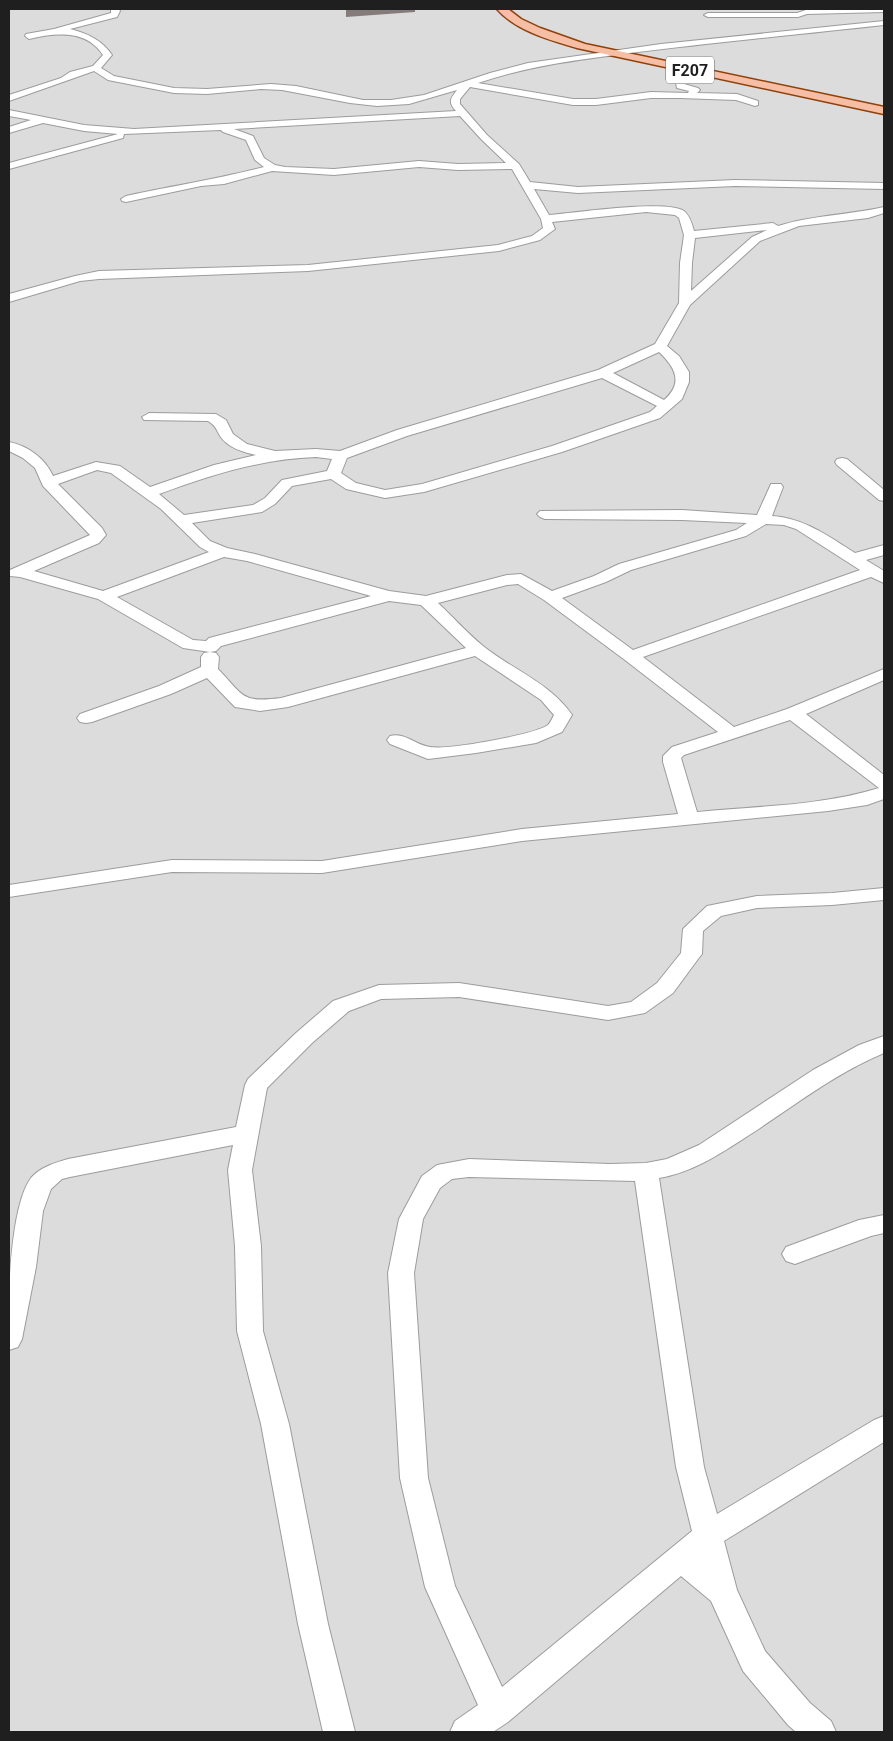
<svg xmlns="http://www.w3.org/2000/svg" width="893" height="1741" font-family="Roboto,sans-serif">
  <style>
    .residential { fill: #dddcdc }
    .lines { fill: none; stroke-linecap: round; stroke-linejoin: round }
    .minor-casing { stroke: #9c9c9c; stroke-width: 2 }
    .major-casing { stroke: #8e410b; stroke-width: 3 }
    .minor { fill: #fff; fill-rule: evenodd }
    .major { fill: #f5bea5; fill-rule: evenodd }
    .shaded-wall { fill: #847c7a }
    .labels { text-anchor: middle; stroke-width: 4; stroke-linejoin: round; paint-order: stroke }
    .shield { fill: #fff; stroke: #626262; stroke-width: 1 }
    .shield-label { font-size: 16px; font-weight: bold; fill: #1f1f1f }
  </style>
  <rect width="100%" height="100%" fill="#efe9e6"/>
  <rect class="residential" x="9" y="9" width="875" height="1723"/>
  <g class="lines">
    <defs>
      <g id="minor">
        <path d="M 111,9 L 119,9 L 120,11 L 117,17 L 70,29 C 87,33 102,40 112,55 L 101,68 L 114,76 L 174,88 L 207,89 L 271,84 L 296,86 L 363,100 L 391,100 L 424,95 L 490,73 L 528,63 L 661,44 L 884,21 L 884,25 C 802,34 720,42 638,52 C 585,59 530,65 478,83 L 573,99 L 596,99 L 651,92 L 688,93 L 689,91 L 677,88 L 675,78 L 697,69 L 700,70 L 700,74 L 684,79 L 684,84 L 698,88 L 700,90 L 697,93 L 737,94 L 758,101 L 758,105 L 755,106 L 736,100 L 680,98 L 651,98 L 596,105 L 573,105 L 470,87 L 460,99 L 460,104 L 487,135 L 519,164 L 530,182 L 578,187 L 735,180 L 884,183 L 884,189 L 735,186 L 578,193 L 534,189 L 549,215 C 574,213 666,199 684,211 C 690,216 692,224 694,231 L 773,223 L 778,226 C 813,215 849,215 884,207 L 884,213 L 868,218 L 799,226 L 760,241 L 690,305 L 667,346 L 679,356 L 689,372 L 689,382 L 682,399 L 660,418 L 562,452 L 424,492 L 385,498 L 346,489 L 331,479 L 292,486 L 275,504 L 262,512 L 192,523 L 210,541 L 227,548 L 255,554 L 389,591 L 426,596 L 507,575 L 521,574 L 552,591 L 594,576 L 619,564 L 736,530 L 747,523 L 682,520 L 545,519 L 540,517 L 537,514 L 540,511 L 682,510 L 757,515 L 771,484 L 781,484 L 783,487 L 772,516 C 804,518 828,536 855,553 L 884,545 L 884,555 L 866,560 L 884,571 L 884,583 L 871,577 L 643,657 L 734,727 L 787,709 L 884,669 L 884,680 L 806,714 L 884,775 L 884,799 L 867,805 L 828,811 L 522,841 L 322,873 L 172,872 L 9,897 L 9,885 L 172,860 L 322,861 L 522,829 L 678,814 L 663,762 L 663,756 L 672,747 L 718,732 L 625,660 L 544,600 L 518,584 L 507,585 L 438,603 C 453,617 467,633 483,646 C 513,670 550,683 572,715 L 562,732 L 536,743 L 476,753 L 428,759 L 390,744 L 387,740 L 390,736 C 405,732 415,745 430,747 C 447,750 534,735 548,725 C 550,723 552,719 554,715 L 541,700 L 475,656 L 288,707 L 260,711 L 235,707 L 207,678 L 171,694 L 92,722 L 86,723 L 80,722 L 77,718 L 80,714 L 159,686 L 201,667 L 201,657 L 204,653 L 210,652 L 183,648 L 98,599 L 20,577 L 10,576 L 9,574 L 10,570 L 90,535 L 43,486 L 35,468 L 23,458 L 9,451 L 9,442 C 28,446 45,458 53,476 L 96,462 L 120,466 L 150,487 L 214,465 L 256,455 C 243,452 228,448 220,436 C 216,429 216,426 208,421 L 144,420 L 142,417 L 149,413 L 216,414 L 226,420 L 233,434 L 247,444 L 275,451 L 316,449 L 340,451 L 397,430 L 598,370 L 655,344 L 679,303 L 680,263 L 684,235 L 679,218 L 675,215 L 646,212 L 552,222 L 555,229 L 540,240 L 499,251 L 308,271 L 99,279 L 80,281 L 9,302 L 9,294 L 75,276 L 99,271 L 308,265 L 498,245 L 532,236 L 543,228 L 541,219 L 512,169 L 458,170 L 419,167 L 334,175 L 272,171 L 224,184 L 201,186 L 126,202 L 122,201 L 121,199 L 126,196 C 172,186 218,179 264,167 L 255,160 L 246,140 L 223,132 L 221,130 L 124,134 L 123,138 L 9,169 L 9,163 L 118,134 L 84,131 L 43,123 L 9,133 L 9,127 L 31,120 L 9,116 L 9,110 L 84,125 L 134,129 L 456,111 C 448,102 450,99 457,90 L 409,104 L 377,106 L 350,103 L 282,90 L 261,89 L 207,94 L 174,93 L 108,80 L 94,71 L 9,101 L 9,95 L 61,78 L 70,72 L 93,66 L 103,55 C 86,29 55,33 29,39 L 25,36 L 26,34 L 54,29 L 111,13 ZM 460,116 L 481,139 L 506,163 L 458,164 L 419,161 L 334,169 L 285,167 L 275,165 L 264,158 L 253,136 L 234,129 ZM 767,230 L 752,237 L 691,291 L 692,263 L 695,238 ZM 659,352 C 675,367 684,383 664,400 L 613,373 ZM 602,378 L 657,406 L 650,412 L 552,446 L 422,484 L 385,490 L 356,483 L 341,473 L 347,458 L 407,436 ZM 316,457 L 332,459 L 327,471 L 282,480 L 265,498 L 253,505 L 184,515 L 159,494 C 211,475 260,459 316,457 ZM 97,470 L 111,473 L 161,509 L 200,547 L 209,552 L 103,591 L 34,571 L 99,543 L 106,535 L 102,528 L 58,484 ZM 766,524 L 784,525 L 796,529 L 860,570 L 633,650 L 562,598 L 606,582 L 631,570 L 746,536 ZM 224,557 L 247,561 L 371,596 L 209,638 L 206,641 L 193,640 L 117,597 ZM 389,601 L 421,605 L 466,648 L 281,698 C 241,703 244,696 218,669 L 219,657 L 216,653 L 210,652 L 216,651 L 221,646 ZM 790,720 L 879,788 C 821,806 757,806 697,812 L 681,758 L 684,755 Z"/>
        <path d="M 884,9 L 884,12 L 807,14 L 798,17 L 708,17 L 704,15 L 708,13 L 797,13 L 806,10 Z"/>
        <path d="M 842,458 L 847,459 L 884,490 L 884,501 L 879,500 L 837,465 L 835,462 L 837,459 Z"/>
        <path d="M 884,888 L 884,900 L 832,905 L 757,908 L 721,916 L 703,931 L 702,954 L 698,959 L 673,993 L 645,1013 L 608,1020 L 459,997 L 381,999 L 349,1011 L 312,1043 L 267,1088 L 252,1170 L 261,1246 L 263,1331 L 289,1424 L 328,1624 L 355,1732 L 323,1732 L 298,1624 L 261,1424 L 237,1331 L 235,1246 L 228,1170 L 233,1145 L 70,1177 L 62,1179 L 51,1189 L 43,1211 L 36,1267 L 22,1339 L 18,1347 L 9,1350 C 7,1313 9,1207 31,1178 C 40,1167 55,1163 68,1159 L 236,1127 L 245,1085 L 248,1079 L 296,1033 L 333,1001 L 379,985 L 459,983 L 608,1006 L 631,1002 L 657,983 L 681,953 L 683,929 L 707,906 L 757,896 L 832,893 Z"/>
        <path d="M 884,1036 L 884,1053 C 838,1072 796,1104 754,1132 C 724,1151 695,1172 659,1178 L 704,1467 L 717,1514 L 874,1420 L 884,1416 L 884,1442 L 724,1541 L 737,1590 L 765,1651 L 810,1703 L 831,1721 L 836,1732 L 796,1732 L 788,1725 L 743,1671 L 711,1601 L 681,1576 L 508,1722 L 493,1732 L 450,1732 L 455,1721 L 478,1705 L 425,1587 L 400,1478 L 388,1273 L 399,1219 L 422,1176 L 437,1165 L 469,1159 L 610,1164 L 646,1163 L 667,1159 L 699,1145 L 813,1070 L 859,1045 ZM 469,1177 L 635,1181 L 676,1467 L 692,1531 L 502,1687 L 455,1586 L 428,1478 L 414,1273 L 423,1219 L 440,1188 L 452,1179 Z"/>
        <path d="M 884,1215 L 884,1233 L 871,1236 L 795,1264 L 786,1261 L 782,1254 L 786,1247 L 859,1220 Z"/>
      </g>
      <path id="major" d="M 497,9 L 508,9 L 521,19 L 540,28 L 585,44 L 884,107 L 884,114 L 577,48 C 550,40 516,31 497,9 Z"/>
    </defs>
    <use href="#minor" class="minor-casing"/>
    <use href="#major" class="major-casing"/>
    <use href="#minor" class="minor"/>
    <use href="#major" class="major"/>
  </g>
  <path class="shaded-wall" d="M 346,9 L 415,9 L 415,12 L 346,17 Z"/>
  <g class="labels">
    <rect class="shield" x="666" y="56.5" width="48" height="27" rx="4"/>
    <g class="shield-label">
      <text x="690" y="76">F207</text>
    </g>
  </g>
  <rect width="893" height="1741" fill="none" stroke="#1f1f1f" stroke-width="20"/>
</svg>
